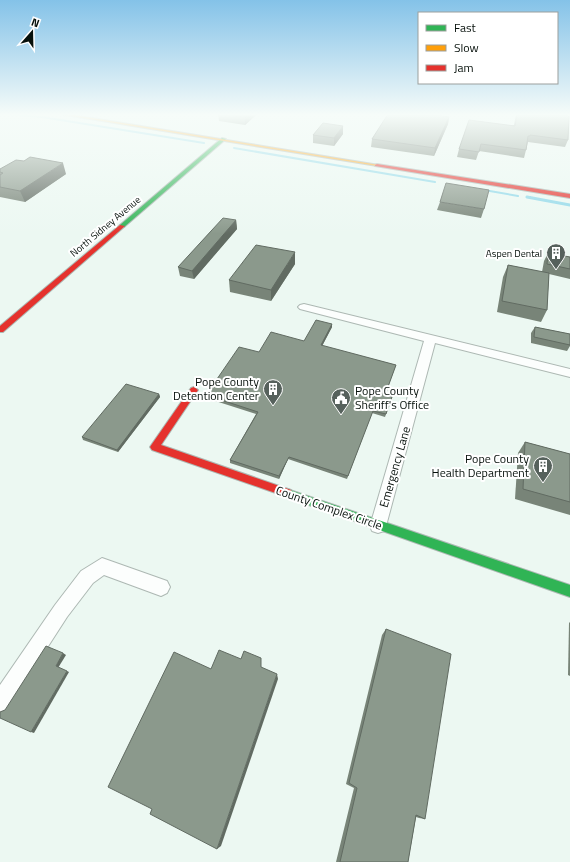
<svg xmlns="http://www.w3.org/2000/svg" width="570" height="862" font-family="'Titillium Web',sans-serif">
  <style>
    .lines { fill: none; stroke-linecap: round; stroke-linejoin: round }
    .stream-far1 { stroke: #8fd8e9; stroke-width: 2 }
    .stream { stroke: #8fd8e9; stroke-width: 3 }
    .street-casing { stroke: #adb8b3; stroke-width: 2 }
    .fast-casing { stroke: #adb8b3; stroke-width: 2 }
    .slow-casing { stroke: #adb8b3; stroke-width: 2 }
    .jam-casing { stroke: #adb8b3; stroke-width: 2 }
    .street { fill: #fcfefd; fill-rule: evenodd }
    .fast { fill: #30b455; fill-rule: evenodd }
    .slow { fill: #ff9f0a; fill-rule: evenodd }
    .jam { fill: #e5322d; fill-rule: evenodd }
    .wall { fill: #788478 }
    .shaded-wall { fill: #616b62 }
    .building { fill: #8b998c; stroke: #616b62 }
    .labels { text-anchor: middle; stroke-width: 4; stroke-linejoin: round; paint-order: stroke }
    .far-street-label { font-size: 10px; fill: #06100b; stroke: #fff }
    .far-poi-label { font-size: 10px; fill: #06100b; stroke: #fff; text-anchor: end }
    .poi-label { font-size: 12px; fill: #06100b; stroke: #fff; text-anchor: end }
    .street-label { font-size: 12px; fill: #06100b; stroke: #fff }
  </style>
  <rect width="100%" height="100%" fill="#ecf8f2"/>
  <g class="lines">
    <g class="stream-far1">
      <path d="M 7,114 L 42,117 L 204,143"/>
      <path d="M 234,148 L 435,182"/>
      <path d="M 484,190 L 518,196"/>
      <path d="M 527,197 L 530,197"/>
    </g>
    <path class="stream" d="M 527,197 L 570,205"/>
    <defs>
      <g id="street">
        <path d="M 304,304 L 570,369 L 570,377 L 435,343 L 386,526 L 384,531 L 378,533 L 372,531 L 370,526 L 424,341 L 300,309 L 298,307 L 300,305 Z"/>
        <path d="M 102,558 L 167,581 L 170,587 L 167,593 L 161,596 L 104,575 L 93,583 L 67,617 L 7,710 L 0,713 L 0,685 L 55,605 L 81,571 Z"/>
      </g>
      <g id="fast">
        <path d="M 222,138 L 226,139 L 124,227 L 120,227 L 120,225 Z"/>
        <path d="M 287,489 L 570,585 L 570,597 L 283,496 L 282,493 L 283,490 Z"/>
      </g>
      <path id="slow" d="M 59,114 L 68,114 L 379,165 L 377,166 Z"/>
      <g id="jam">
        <path d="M 377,164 L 570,194 L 570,198 L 375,166 L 375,165 Z"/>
        <path d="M 120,225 L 125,226 L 3,332 L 0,332 L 0,326 Z"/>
        <path d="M 194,387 L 198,390 L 161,445 L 291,490 L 292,493 L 291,496 L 287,497 L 152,450 L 150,447 L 152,444 L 191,388 Z"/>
      </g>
    </defs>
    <use href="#street" class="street-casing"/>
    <use href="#fast" class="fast-casing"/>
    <use href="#slow" class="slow-casing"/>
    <use href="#jam" class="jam-casing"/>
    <use href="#street" class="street"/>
    <use href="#fast" class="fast"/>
    <use href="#slow" class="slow"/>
    <use href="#jam" class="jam"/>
  </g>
  <g class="wall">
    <path d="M 218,114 L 257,114 L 245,125 L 219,121 Z"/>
    <path d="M 516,114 L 550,114 L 568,140 L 565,147 L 528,142 L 524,158 L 479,151 L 476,160 L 457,157 L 459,149 L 514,125 Z"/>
    <path d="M 449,117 L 448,124 L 434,156 L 371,147 L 372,139 Z"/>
    <path d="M 343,134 L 334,146 L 313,143 L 313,135 Z"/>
    <path d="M 0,169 L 66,174 L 25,202 L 0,197 Z"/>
    <path d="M 440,202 L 484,209 L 481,218 L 437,210 Z"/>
    <path d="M 236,220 L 237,229 L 194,279 L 180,276 L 178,267 Z"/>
    <path d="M 548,253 L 570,257 L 570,279 L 549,274 L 547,310 L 541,322 L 497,312 L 503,277 L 508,265 L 542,272 L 544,261 Z"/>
    <path d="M 295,264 L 271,301 L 230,292 L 229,280 Z"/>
    <path d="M 332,324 L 332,327 L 322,346 L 396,365 L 385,395 L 392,397 L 385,417 L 372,413 L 347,479 L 288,459 L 279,479 L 230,463 L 230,460 L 256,414 L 206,398 L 206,395 L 259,352 L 304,341 Z"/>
    <path d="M 535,327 L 570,334 L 570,346 L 567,351 L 531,343 L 531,333 Z"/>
    <path d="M 159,394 L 160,397 L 118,452 L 83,440 L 82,437 Z"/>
    <path d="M 525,442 L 570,454 L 570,515 L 515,499 L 518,453 Z"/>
    <path d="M 570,622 L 570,676 L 568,675 L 569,623 Z"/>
    <path d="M 386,629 L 425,819 L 419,818 L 416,817 L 408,862 L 336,862 L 354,788 L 346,784 L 382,635 Z"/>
  </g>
  <g class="shaded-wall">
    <path d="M 249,114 L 257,114 L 245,125 L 245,117 Z"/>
    <path d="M 449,117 L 448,124 L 434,156 L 435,148 Z"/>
    <path d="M 343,126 L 343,134 L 334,146 L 334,138 Z"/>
    <path d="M 63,163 L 66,174 L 25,202 L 20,191 Z"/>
    <path d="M 236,220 L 237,229 L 194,279 L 192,271 Z"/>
    <path d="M 295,252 L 295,264 L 271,301 L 271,290 Z"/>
    <path d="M 332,324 L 332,327 L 321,348 L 321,345 Z"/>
    <path d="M 159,394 L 160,397 L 118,452 L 117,450 Z"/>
    <path d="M 289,457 L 288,459 L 279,479 L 279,476 Z"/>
    <path d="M 63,653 L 66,655 L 58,668 L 56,666 Z"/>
    <path d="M 67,671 L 69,672 L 34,733 L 31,732 Z"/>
    <path d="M 277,674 L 278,679 L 221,846 L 217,849 Z"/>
  </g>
  <g class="building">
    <path d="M 220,114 L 249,114 L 245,117 Z"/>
    <path d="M 388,114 L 430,114 L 449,117 L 435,148 L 372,139 Z"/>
    <path d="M 517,114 L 550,114 L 569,116 L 568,140 L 530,135 L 530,136 L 528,136 L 526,150 L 481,144 L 479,152 L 459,149 L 469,120 L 515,126 Z"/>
    <path d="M 323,123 L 343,126 L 334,138 L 313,135 Z"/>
    <path d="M 30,157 L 63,163 L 20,191 L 0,187 L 0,175 L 3,173 L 0,172 L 0,169 L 16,160 L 24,161 Z"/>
    <path d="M 446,183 L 489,190 L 484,209 L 440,202 Z"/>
    <path d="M 223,218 L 236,220 L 192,271 L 178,267 Z"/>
    <path d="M 256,245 L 295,252 L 271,290 L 229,280 Z"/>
    <path d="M 548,253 L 570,257 L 570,269 L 547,264 Z"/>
    <path d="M 508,265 L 549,273 L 547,310 L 502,301 Z"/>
    <path d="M 316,320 L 332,324 L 321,345 L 396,365 L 385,395 L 392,397 L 386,414 L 373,411 L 348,476 L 289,457 L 279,476 L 230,460 L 258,412 L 206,395 L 239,347 L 259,352 L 271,332 L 304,341 Z"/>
    <path d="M 535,327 L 570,334 L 570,345 L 534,337 Z"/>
    <path d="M 126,384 L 159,394 L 117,450 L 82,437 Z"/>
    <path d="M 525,442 L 570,454 L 570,502 L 523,489 Z"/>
    <path d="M 386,629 L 451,654 L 425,819 L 416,815 L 408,862 L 340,862 L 357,788 L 349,783 Z"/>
    <path d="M 46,646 L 63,653 L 56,666 L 67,671 L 31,732 L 0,718 L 0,712 L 5,710 Z"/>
    <path d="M 219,650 L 241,659 L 244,651 L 261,658 L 261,667 L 277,674 L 217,849 L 150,814 L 152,809 L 108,787 L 174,652 L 211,669 Z"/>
  </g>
  <linearGradient id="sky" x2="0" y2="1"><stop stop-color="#84c2e8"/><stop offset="0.49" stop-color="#f6fcf9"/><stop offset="1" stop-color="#f6fcf9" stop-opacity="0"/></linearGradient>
  <rect width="570" height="234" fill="url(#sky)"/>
  <defs>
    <symbol id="building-pin" viewBox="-11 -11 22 30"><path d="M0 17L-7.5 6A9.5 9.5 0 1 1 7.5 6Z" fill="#56615c" stroke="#fff"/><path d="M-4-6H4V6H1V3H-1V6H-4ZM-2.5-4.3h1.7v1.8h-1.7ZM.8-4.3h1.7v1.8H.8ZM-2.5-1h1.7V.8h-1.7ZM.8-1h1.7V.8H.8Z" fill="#fff"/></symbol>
    <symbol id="civic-pin" viewBox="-11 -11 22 30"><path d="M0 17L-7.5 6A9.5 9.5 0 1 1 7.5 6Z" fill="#56615c" stroke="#fff"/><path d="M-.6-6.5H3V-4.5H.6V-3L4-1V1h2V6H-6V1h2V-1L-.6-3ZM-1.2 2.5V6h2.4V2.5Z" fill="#fff"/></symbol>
  </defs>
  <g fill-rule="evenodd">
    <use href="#building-pin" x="545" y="242" width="22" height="30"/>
    <use href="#building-pin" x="262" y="378" width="22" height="30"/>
    <use href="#civic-pin" x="330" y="387" width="22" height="30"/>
    <use href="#building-pin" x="532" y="455" width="22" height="30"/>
  </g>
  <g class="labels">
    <g class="far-street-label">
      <text transform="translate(105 226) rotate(-40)" y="4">North Sidney Avenue</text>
    </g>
    <g class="far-poi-label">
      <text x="542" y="257">Aspen Dental</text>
    </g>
    <g class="poi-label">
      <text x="259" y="386">Pope County<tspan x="259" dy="14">Detention Center</tspan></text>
      <text x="355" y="395" text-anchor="start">Pope County<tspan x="355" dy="14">Sheriff's Office</tspan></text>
      <text x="529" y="463">Pope County<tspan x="529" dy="14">Health Department</tspan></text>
    </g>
    <g class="street-label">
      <text transform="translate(395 467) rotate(-74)" y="4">Emergency Lane</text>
      <text transform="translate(329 508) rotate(19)" y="4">County Complex Circle</text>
    </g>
  </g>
  <rect x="418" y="12" width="140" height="72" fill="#ffffff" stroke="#9b9f9d"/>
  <rect x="426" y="25" width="20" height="6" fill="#30b455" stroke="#9b9f9d"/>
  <text x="454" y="32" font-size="12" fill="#06100b">Fast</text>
  <rect x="426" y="45" width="20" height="6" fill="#ff9f0a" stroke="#9b9f9d"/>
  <text x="454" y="52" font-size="12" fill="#06100b">Slow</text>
  <rect x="426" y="65" width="20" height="6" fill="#e5322d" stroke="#9b9f9d"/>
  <text x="454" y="72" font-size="12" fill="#06100b">Jam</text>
  <g transform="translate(32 32) rotate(20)" stroke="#ffffff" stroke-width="3" paint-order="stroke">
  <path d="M0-3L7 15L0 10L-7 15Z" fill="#06100b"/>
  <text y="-6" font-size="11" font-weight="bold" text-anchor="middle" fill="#06100b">N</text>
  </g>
</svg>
